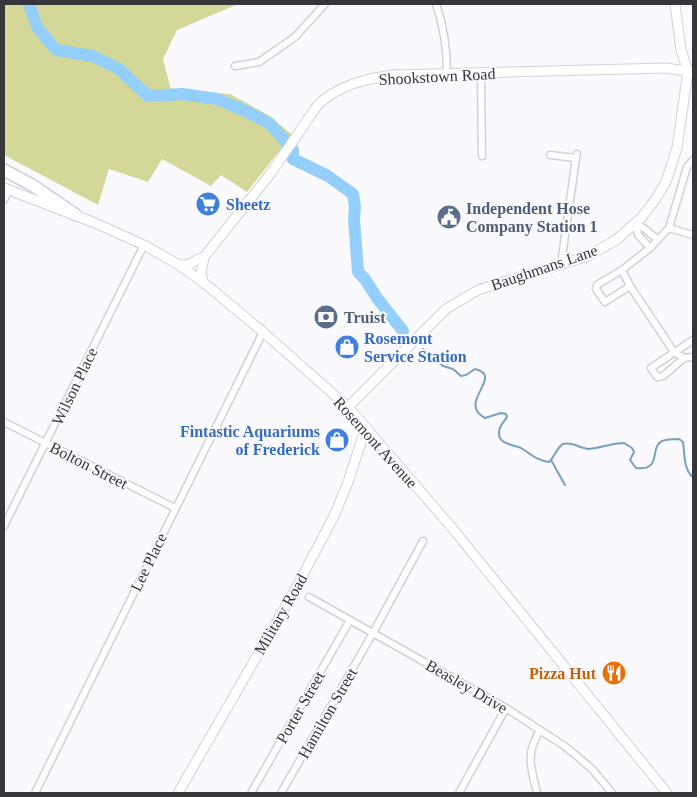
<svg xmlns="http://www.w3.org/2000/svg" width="697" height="797" font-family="'Times New Roman',serif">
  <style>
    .green { fill: #d3d797 }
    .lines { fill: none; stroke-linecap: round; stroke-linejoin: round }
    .stream { stroke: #77a1c0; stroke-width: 2 }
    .river { stroke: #93cffa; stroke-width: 12 }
    .street-casing { stroke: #d0d2da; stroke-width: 9 }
    .secondary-casing { stroke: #d0d2da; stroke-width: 11 }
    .highway-casing { stroke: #d0d2da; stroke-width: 14 }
    .street { stroke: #fff; stroke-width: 6 }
    .secondary { stroke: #fff; stroke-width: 9 }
    .highway { stroke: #fff; stroke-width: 11 }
    .labels { text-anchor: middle; stroke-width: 4; stroke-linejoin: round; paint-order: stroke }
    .street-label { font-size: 16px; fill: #36373a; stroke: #fafafe }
    .shop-label { font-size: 16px; font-weight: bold; fill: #366cbe; stroke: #fafafe; text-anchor: start }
    .service-label { font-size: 16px; font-weight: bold; fill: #4e5e75; stroke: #fafafe; text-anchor: start }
    .food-label { font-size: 16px; font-weight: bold; fill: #c56008; stroke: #fafafe; text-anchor: end }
  </style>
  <rect width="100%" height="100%" fill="#fafafe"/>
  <path class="green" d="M 4,4 L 238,4 L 177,30 L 163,59 L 171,90 L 230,94 L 270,116 L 291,134 L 293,141 L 253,196 L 280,150 L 247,192 L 221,175 L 211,186 L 162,159 L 148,182 L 109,169 L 98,205 L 4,155 Z"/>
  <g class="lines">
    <g class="stream">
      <path d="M 423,349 L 443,366 L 453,369 L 461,376 L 466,375 L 475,369 C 505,376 456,403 485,418 L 501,413 L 506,414 L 507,417 C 504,422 498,427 499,434 C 499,444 514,445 521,448 C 531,454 536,460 549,462 C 554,458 558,446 563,444 C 572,441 581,449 589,449 C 601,448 612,443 624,443 L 632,448 L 634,452 L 630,460 L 636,468 C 663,471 649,447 662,441 C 667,439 674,439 679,439 L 683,442 C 685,454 683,465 691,476 L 693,475"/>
      <path d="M 551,460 L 565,485"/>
    </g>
    <path class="river" d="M 29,4 L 37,27 L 56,50 L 93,56 L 119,69 L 148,96 L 182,94 L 217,99 L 248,112 L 270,124 L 293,150 L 293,159 L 328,176 L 353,194 L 355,207 L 354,219 L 358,272 L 365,279 L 377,298 L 403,331"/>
    <defs>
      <g id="street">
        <path d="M 436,4 C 444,27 447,50 447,74"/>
        <path d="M 235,66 L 259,62 L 295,37 L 325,4"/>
        <path d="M 481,74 L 482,156"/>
        <path d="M 550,155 L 576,158"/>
        <path d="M 576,158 L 562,257 L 561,264 L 576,158 L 577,154 L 576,158"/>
        <path d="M 4,200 L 9,190"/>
        <path d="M 636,224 L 638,235 L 650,248"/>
        <path d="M 636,224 L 645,229 L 658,240"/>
        <path d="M 669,228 L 693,235"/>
        <path d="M 622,270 L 630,286 L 674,352 L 684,358"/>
        <path d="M 630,286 L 605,302 L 596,289 L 597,285 L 622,270 L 650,248 L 669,228 L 687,167 L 693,160"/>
        <path d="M 693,340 L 651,368 L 657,377 L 663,376 L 684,358 L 693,357"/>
        <path d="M 4,422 L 175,508"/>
        <path d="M 4,526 L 144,245"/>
        <path d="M 309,597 L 506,708 L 566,747 L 592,769 L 612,793"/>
        <path d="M 35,793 L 263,332"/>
        <path d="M 251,793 L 350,620"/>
        <path d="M 281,793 L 373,633 L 423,541"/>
        <path d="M 459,793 L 506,708"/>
        <path d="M 537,793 C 531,767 525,755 540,730"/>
      </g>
      <g id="secondary">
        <path d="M 4,188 L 95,223 L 144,245 L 179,265 L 203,282 L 263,332 L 348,407 L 453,529 L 667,793"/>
        <path d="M 179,265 C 193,266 192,260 204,257 L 271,173 L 317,106 C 337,85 366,79 393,75 L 666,68 L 693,72"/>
        <path d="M 203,282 L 201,274 L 204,257"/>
        <path d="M 348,407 L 446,309 L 478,290 L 588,256 L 616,240 L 641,218 L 655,200 L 666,182 L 677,148 L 688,71 L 681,50 L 675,4"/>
        <path d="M 178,793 L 295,590 L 334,516 L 347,485 L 366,427"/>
      </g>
      <path id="highway" d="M 4,170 L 32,185 L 76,215"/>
    </defs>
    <use href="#street" class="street-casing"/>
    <use href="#secondary" class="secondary-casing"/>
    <use href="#highway" class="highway-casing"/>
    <use href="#street" class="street"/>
    <use href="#secondary" class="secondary"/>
    <use href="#highway" class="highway"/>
  </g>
  <defs>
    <symbol id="supermarket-disc" viewBox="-11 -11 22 22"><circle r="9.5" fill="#3f7fe0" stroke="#fafafe"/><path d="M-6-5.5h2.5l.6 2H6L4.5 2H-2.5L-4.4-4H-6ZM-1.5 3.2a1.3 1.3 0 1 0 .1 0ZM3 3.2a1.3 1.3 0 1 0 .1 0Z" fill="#fff"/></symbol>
    <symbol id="civic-disc" viewBox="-11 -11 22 22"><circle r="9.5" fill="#5c6f8a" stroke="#fafafe"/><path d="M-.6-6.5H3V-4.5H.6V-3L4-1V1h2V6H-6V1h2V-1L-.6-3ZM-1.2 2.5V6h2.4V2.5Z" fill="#fff"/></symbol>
    <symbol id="bank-disc" viewBox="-11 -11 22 22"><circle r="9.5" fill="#5c6f8a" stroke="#fafafe"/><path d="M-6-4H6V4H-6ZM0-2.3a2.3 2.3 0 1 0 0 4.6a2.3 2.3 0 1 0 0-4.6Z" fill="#fff"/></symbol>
    <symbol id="shop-disc" viewBox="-11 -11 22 22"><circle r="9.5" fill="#3f7fe0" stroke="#fafafe"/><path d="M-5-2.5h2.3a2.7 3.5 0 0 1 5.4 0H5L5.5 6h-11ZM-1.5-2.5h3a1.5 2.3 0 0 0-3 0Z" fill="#fff"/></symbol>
    <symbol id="restaurant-disc" viewBox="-11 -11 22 22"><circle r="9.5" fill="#e8710a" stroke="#fafafe"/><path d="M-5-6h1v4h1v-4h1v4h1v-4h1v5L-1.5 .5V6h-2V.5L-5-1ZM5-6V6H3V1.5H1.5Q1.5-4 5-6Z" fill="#fff"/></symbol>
  </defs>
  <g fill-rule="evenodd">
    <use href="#supermarket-disc" x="194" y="190" width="28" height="28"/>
    <use href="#civic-disc" x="435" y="203" width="28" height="28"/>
    <use href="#bank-disc" x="312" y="303" width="28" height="28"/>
    <use href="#shop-disc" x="333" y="333" width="28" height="28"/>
    <use href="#shop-disc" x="323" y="426" width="28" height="28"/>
    <use href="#restaurant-disc" x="600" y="659" width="28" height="28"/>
  </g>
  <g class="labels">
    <g class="street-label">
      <text transform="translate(437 76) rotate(-3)" y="6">Shookstown Road</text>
      <text transform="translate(544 267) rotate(-19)" y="6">Baughmans Lane</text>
      <text transform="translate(74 386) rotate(-64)" y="6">Wilson Place</text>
      <text transform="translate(376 442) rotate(48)" y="6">Rosemont Avenue</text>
      <text transform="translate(89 465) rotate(27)" y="6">Bolton Street</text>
      <text transform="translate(148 562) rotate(-64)" y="6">Lee Place</text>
      <text transform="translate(280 614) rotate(-60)" y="6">Military Road</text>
      <text transform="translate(467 686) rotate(30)" y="6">Beasley Drive</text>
      <text transform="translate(300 707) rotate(-60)" y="6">Porter Street</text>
      <text transform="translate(327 713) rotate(-60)" y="6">Hamilton Street</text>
    </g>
    <g class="shop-label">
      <text x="226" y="210">Sheetz</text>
      <text x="364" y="344">Rosemont<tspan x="364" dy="18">Service Station</tspan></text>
      <text x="320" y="437" text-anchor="end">Fintastic Aquariums<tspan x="320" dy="18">of Frederick</tspan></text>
    </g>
    <g class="service-label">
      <text x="466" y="214">Independent Hose<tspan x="466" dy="18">Company Station 1</tspan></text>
      <text x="344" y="323">Truist</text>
    </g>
    <g class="food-label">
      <text x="596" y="679">Pizza Hut</text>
    </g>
  </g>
  <rect width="697" height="797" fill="none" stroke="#36373a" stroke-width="10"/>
</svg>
